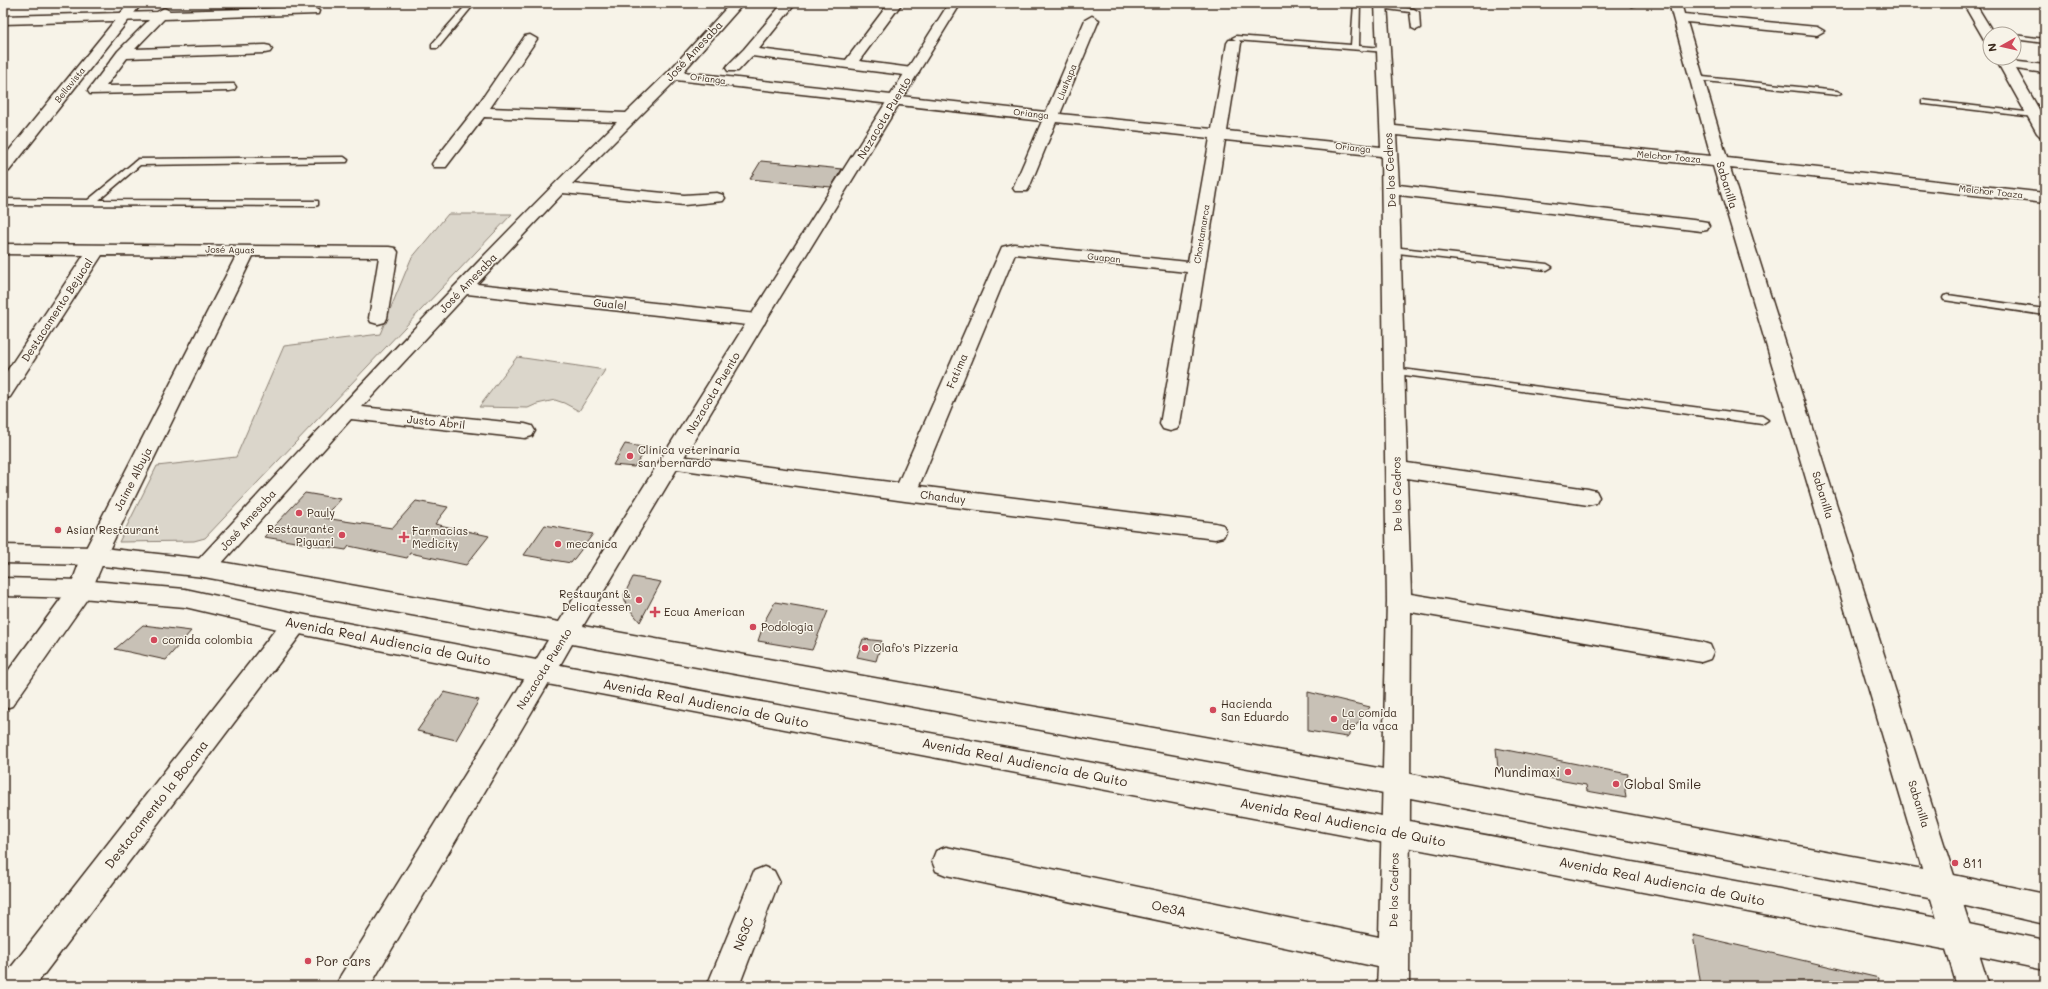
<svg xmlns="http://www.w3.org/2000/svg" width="2048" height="989" font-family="Mali,sans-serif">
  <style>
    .green { fill: #dbd6cb; stroke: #8b8074 }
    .building { fill: #c8c1b6; stroke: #3b2a1e }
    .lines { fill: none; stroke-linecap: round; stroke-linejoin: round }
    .lane-casing { stroke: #3b2a1e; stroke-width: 3 }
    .street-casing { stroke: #3b2a1e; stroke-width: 3 }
    .secondary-casing { stroke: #3b2a1e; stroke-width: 3 }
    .lane { fill: #f7f3e8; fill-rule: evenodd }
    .street { fill: #f7f3e8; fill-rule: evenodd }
    .secondary { fill: #f7f3e8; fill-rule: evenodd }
    .poi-dot { fill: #d1495b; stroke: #f7f3e8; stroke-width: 1.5 }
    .labels { text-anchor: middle; stroke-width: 3; stroke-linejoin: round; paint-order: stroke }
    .far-street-label { font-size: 9px; fill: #3b2a1e; stroke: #f7f3e8 }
    .street-label { font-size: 11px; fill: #3b2a1e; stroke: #f7f3e8 }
    .poi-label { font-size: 11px; fill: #3b2a1e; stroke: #f7f3e8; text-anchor: start }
    .near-street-label { font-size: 13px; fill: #3b2a1e; stroke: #f7f3e8 }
    .near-poi-label { font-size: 13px; fill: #3b2a1e; stroke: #f7f3e8; text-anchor: start }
  </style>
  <rect width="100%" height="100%" fill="#f7f3e8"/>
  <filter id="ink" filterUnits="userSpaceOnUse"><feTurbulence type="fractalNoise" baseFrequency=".025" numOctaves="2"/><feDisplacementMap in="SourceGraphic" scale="8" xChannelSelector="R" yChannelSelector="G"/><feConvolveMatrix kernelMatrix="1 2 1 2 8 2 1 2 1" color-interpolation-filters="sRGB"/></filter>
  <g filter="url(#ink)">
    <g class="green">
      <path d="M 448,214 L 512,214 L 205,538 L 194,541 L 119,542 L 157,466 L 236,457 L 284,346 L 380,334 L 411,259 Z"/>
      <path d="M 517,357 L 605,370 L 579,411 L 564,403 L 555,400 L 537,404 L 528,408 L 479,407 Z"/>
    </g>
    <g class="building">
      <path d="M 761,161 L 842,169 L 831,187 L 750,179 Z"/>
      <path d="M 625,444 L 648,448 L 634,467 L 613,465 Z"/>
      <path d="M 305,493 L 341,499 L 324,518 L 392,528 L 416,501 L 448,507 L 435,524 L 489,536 L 466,565 L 410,553 L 407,558 L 349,546 L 346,550 L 264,537 Z"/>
      <path d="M 545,525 L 593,534 L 571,563 L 524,555 Z"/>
      <path d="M 633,577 L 661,582 L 640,622 L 626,605 L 624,595 Z"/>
      <path d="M 775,602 L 828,611 L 812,650 L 758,641 L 765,620 Z"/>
      <path d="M 143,625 L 191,631 L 166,660 L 115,649 Z"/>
      <path d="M 863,639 L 882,641 L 876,661 L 857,657 Z"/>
      <path d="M 444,692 L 479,700 L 456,740 L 417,731 Z"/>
      <path d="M 1308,692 L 1370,707 L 1347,737 L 1308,731 Z"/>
      <path d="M 1496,748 L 1628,774 L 1625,791 L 1626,798 L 1587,791 L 1586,785 L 1498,769 Z"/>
      <path d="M 1693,935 L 1879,978 L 1878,986 L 1701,986 Z"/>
    </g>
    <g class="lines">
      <defs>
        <g id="lane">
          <path d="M 468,3 L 475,3 L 438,48 L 432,48 L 432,44 Z"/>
          <path d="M 1354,3 L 1360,3 L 1359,46 L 1383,48 L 1386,48 L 1386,52 L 1236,40 L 1232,38 L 1236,36 L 1351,45 Z"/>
          <path d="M 1629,3 L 1635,3 L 1636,5 L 1631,6 Z"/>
          <path d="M 1751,3 L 1757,3 L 1759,7 L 1754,8 Z"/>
          <path d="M 1381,5 L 1414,9 L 1419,12 L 1420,28 L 1416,30 L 1412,28 L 1410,12 L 1379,8 L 1378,7 Z"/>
          <path d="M 2014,35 L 2045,39 L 2045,43 L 2014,39 Z"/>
          <path d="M 1693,76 L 1837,91 L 1841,93 L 1837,95 L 1696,80 L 1693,80 Z"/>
          <path d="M 1922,100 L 2034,113 L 2038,115 L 2034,117 L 1925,104 L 1922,104 Z"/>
          <path d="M 344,157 L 348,160 L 347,162 L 140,165 L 99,200 L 318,201 L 318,205 L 315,206 L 3,205 L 3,199 L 88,200 L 138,159 Z"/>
          <path d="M 1392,247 L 1547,264 L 1552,267 L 1547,270 L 1389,252 L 1389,248 Z"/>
          <path d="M 1948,295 L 2045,309 L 2045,315 L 1944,300 L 1943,298 L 1944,296 Z"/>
          <path d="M 1394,368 L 1762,416 L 1768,420 L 1762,424 L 1390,373 L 1389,371 Z"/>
        </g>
        <g id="street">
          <path d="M 731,3 L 744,3 L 683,72 L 1046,112 L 1085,20 L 1092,16 L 1099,20 L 1060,114 L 1212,129 L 1227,43 L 1229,40 L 1239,40 L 1241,43 L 1227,131 L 1381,147 L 1375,3 L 1387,3 L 1395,126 L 1711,156 L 1669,3 L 1681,3 L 1684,14 L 1817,27 L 1824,31 L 1817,35 L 1687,22 L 1727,158 L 2045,193 L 2045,203 L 1730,168 L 1989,986 L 1957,986 L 1713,166 L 1396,135 L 1399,185 L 1701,221 L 1707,222 L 1709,226 L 1707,230 L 1701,231 L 1399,195 L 1407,463 L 1588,489 L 1596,491 L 1599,497 L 1596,503 L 1588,505 L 1407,478 L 1411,594 L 1701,642 L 1710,645 L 1713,652 L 1710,659 L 1701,662 L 1411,612 L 1409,986 L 1377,986 L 1378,967 L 946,875 L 936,871 L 932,861 L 936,851 L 946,847 L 1379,937 L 1387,601 L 1381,156 L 1225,140 L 1180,424 L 1177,429 L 1170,431 L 1163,429 L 1160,424 L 1187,272 L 1015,254 L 919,486 L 1215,523 L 1223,525 L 1226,531 L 1223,537 L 1215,539 L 905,501 L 663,467 L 660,462 L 663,457 L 671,455 L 898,483 L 1002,247 L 1014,244 L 1188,262 L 1210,138 L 1056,122 L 1029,188 L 1027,191 L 1015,191 L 1013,188 L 1042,121 L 676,80 L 572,184 L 684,195 L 717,193 L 723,195 L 725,198 L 723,201 L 684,205 L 563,193 L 477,284 L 757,314 L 764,316 L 766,320 L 764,324 L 757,326 L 467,294 L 362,407 L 525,424 L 532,426 L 535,431 L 532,436 L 525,438 L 351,419 L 212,574 L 204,577 L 196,574 L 192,568 L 196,562 C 334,413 472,264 617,122 L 484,117 L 446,167 L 434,167 L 432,164 L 434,161 L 475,109 L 525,36 L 530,35 L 537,39 L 490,108 L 626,113 L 668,72 Z"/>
          <path d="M 783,3 L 796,3 L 759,49 L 846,60 L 889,3 L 902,3 L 859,61 L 912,68 L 917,69 L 919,72 L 917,75 L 912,76 L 752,56 L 738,71 L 728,71 L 726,68 L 728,65 L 744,49 Z"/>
          <path d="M 1963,3 L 1975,3 L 1994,34 L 1990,34 L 1990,42 L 1985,41 Z"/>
          <path d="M 313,7 L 319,11 L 318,14 L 164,19 L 135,49 L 265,45 L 270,46 L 272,49 L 270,52 L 265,53 L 127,58 L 106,86 L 234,84 L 236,87 L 234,90 L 229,91 L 90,94 L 88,91 L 118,51 L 149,20 L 3,24 L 3,16 L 157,12 L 164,8 L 170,11 Z"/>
          <path d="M 1995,58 L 2009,58 L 2010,61 L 2045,65 L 2045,73 L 2016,69 L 2045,120 L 2045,138 L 2040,136 L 2037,133 Z"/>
          <path d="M 3,244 L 389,247 L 395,248 L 398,252 L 387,318 L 385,322 L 378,324 L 371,322 L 369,318 L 379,257 L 253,256 L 106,556 L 89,596 L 12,706 L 3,709 L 3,678 L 71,585 L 82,556 L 236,256 L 102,255 L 10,397 L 3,399 L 3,377 L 84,255 L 3,254 Z"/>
          <path d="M 295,613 L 304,616 L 307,623 L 304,630 L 35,986 L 3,986 L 5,975 L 286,616 Z"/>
          <path d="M 542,661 L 551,665 L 555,672 L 551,679 L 370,986 L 336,986 L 341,975 L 533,665 Z"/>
          <path d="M 764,867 L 774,871 L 779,881 L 739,986 L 707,986 L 754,871 Z"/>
        </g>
        <g id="secondary">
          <path d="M 129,3 L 142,3 L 9,171 L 3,173 L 3,158 Z"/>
          <path d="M 949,3 L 961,3 L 766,320 L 583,626 L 1395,771 L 1944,873 L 2045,894 L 2045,924 L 1944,901 L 1395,795 L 572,644 L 560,665 L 1959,922 L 2045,940 L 2045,970 L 1959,952 L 542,683 L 295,633 L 185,607 L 81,598 L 3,596 L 3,578 L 81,580 L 185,589 L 295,613 L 536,660 L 548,640 L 204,577 L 94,565 L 3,563 L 3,545 L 94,547 L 204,559 L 559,622 L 748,320 Z"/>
        </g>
      </defs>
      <use href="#lane" class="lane-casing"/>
      <use href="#street" class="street-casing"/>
      <use href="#secondary" class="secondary-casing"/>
      <use href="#lane" class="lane"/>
      <use href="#street" class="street"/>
      <use href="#secondary" class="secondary"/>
    </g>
  </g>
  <g class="poi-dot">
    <circle cx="630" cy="456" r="4"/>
    <circle cx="299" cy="513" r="4"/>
    <circle cx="58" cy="530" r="4"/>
    <circle cx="342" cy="535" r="4"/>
    <path d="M402 531h4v4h4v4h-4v4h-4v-4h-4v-4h4z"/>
    <circle cx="558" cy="544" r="4"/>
    <circle cx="639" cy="600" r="4"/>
    <path d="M653 606h4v4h4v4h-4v4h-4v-4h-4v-4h4z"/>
    <circle cx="753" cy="627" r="4"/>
    <circle cx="154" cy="640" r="4"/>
    <circle cx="865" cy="648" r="4"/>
    <circle cx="1213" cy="710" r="4"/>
    <circle cx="1334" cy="719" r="4"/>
    <circle cx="1568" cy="772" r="4"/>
    <circle cx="1616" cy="784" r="4"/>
    <circle cx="1955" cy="863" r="4"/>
    <circle cx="308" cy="961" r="4"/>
  </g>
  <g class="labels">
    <g class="far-street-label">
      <text transform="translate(708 79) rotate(7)" y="3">Orianga</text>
      <text transform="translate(1067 82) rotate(-68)" y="3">Llushapa</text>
      <text transform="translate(70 85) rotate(-51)" y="3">Bellavista</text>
      <text transform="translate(1031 114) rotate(6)" y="3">Orianga</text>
      <text transform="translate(1353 148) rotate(6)" y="3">Orianga</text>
      <text transform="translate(1669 157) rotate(5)" y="3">Melchor Toaza</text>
      <text transform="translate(1991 192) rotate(6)" y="3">Melchor Toaza</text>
      <text transform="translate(1202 234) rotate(-81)" y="3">Chontamarca</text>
      <text transform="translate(230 250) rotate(1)" y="3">José Aguas</text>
      <text transform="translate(1104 258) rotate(6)" y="3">Guapan</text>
    </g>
    <g class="street-label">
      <text transform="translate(694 51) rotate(-47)" y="4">José Amesaba</text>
      <text transform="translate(884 118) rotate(-59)" y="4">Nazacota Puento</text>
      <text transform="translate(1390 170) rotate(-93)" y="4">De los Cedros</text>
      <text transform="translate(1727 185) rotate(73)" y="4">Sabanilla</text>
      <text transform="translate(468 283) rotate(-46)" y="4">José Amesaba</text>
      <text transform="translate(610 304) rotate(6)" y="4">Gualel</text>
      <text transform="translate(57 310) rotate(-57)" y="4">Destacamento Bejucal</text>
      <text transform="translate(957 371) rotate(-67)" y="4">Fatima</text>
      <text transform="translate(713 393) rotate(-59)" y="4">Nazacota Puento</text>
      <text transform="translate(436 422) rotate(6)" y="4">Justo Abril</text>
      <text transform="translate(133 479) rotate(-63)" y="4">Jaime Albuja</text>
      <text transform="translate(1397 494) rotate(-91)" y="4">De los Cedros</text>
      <text transform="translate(1823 495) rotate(73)" y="4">Sabanilla</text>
      <text transform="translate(943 497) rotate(7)" y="4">Chanduy</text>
      <text transform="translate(248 520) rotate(-48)" y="4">José Amesaba</text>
      <text transform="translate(544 669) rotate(-58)" y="4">Nazacota Puento</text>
      <text transform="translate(1919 804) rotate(73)" y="4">Sabanilla</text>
      <text transform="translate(1394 890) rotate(-89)" y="4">De los Cedros</text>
    </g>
    <g class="poi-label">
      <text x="638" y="454">Clínica veterinaria<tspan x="638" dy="13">san bernardo</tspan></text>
      <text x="307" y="517">Pauly</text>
      <text x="334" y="533" text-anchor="end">Restaurante<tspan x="334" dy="13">Piguari</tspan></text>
      <text x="66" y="534">Asian Restaurant</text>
      <text x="412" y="535">Farmacias<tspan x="412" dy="13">Medicity</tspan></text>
      <text x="566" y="548">mecanica</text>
      <text x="631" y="598" text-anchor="end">Restaurant &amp;<tspan x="631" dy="13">Delicatessen</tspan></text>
      <text x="664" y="616">Ecua American</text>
      <text x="761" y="631">Podologia</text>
      <text x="162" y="644">comida colombia</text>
      <text x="873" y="652">Olafo's Pizzeria</text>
      <text x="1221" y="708">Hacienda<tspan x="1221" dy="13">San Eduardo</tspan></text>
      <text x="1342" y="717">La comida<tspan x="1342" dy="13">de la vaca</tspan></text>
    </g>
    <g class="near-street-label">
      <text transform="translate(388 641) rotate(11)" y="5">Avenida Real Audiencia de Quito</text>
      <text transform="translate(706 703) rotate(11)" y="5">Avenida Real Audiencia de Quito</text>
      <text transform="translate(1025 762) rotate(11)" y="5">Avenida Real Audiencia de Quito</text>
      <text transform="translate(156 804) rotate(-52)" y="5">Destacamento la Bocana</text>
      <text transform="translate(1343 822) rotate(11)" y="5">Avenida Real Audiencia de Quito</text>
      <text transform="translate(1662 881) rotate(11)" y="5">Avenida Real Audiencia de Quito</text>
      <text transform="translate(1169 908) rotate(12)" y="5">Oe3A</text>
      <text transform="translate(743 934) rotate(-69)" y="5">N63C</text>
    </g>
    <g class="near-poi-label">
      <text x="1560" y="777" text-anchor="end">Mundimaxi</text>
      <text x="1624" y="789">Global Smile</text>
      <text x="1963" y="868">811</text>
      <text x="316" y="966">Por cars</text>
    </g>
  </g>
  <rect width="2048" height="989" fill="none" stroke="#f7f3e8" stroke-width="16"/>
  <rect x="8" y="8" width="2032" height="973" fill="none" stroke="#3b2a1e" stroke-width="1.5" filter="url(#ink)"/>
  <g transform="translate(2002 46) rotate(262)"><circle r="19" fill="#f7f3e8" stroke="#aca397"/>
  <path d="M0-3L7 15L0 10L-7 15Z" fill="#d1495b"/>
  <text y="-6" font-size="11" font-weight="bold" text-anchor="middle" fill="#3b2a1e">N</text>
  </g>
</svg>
